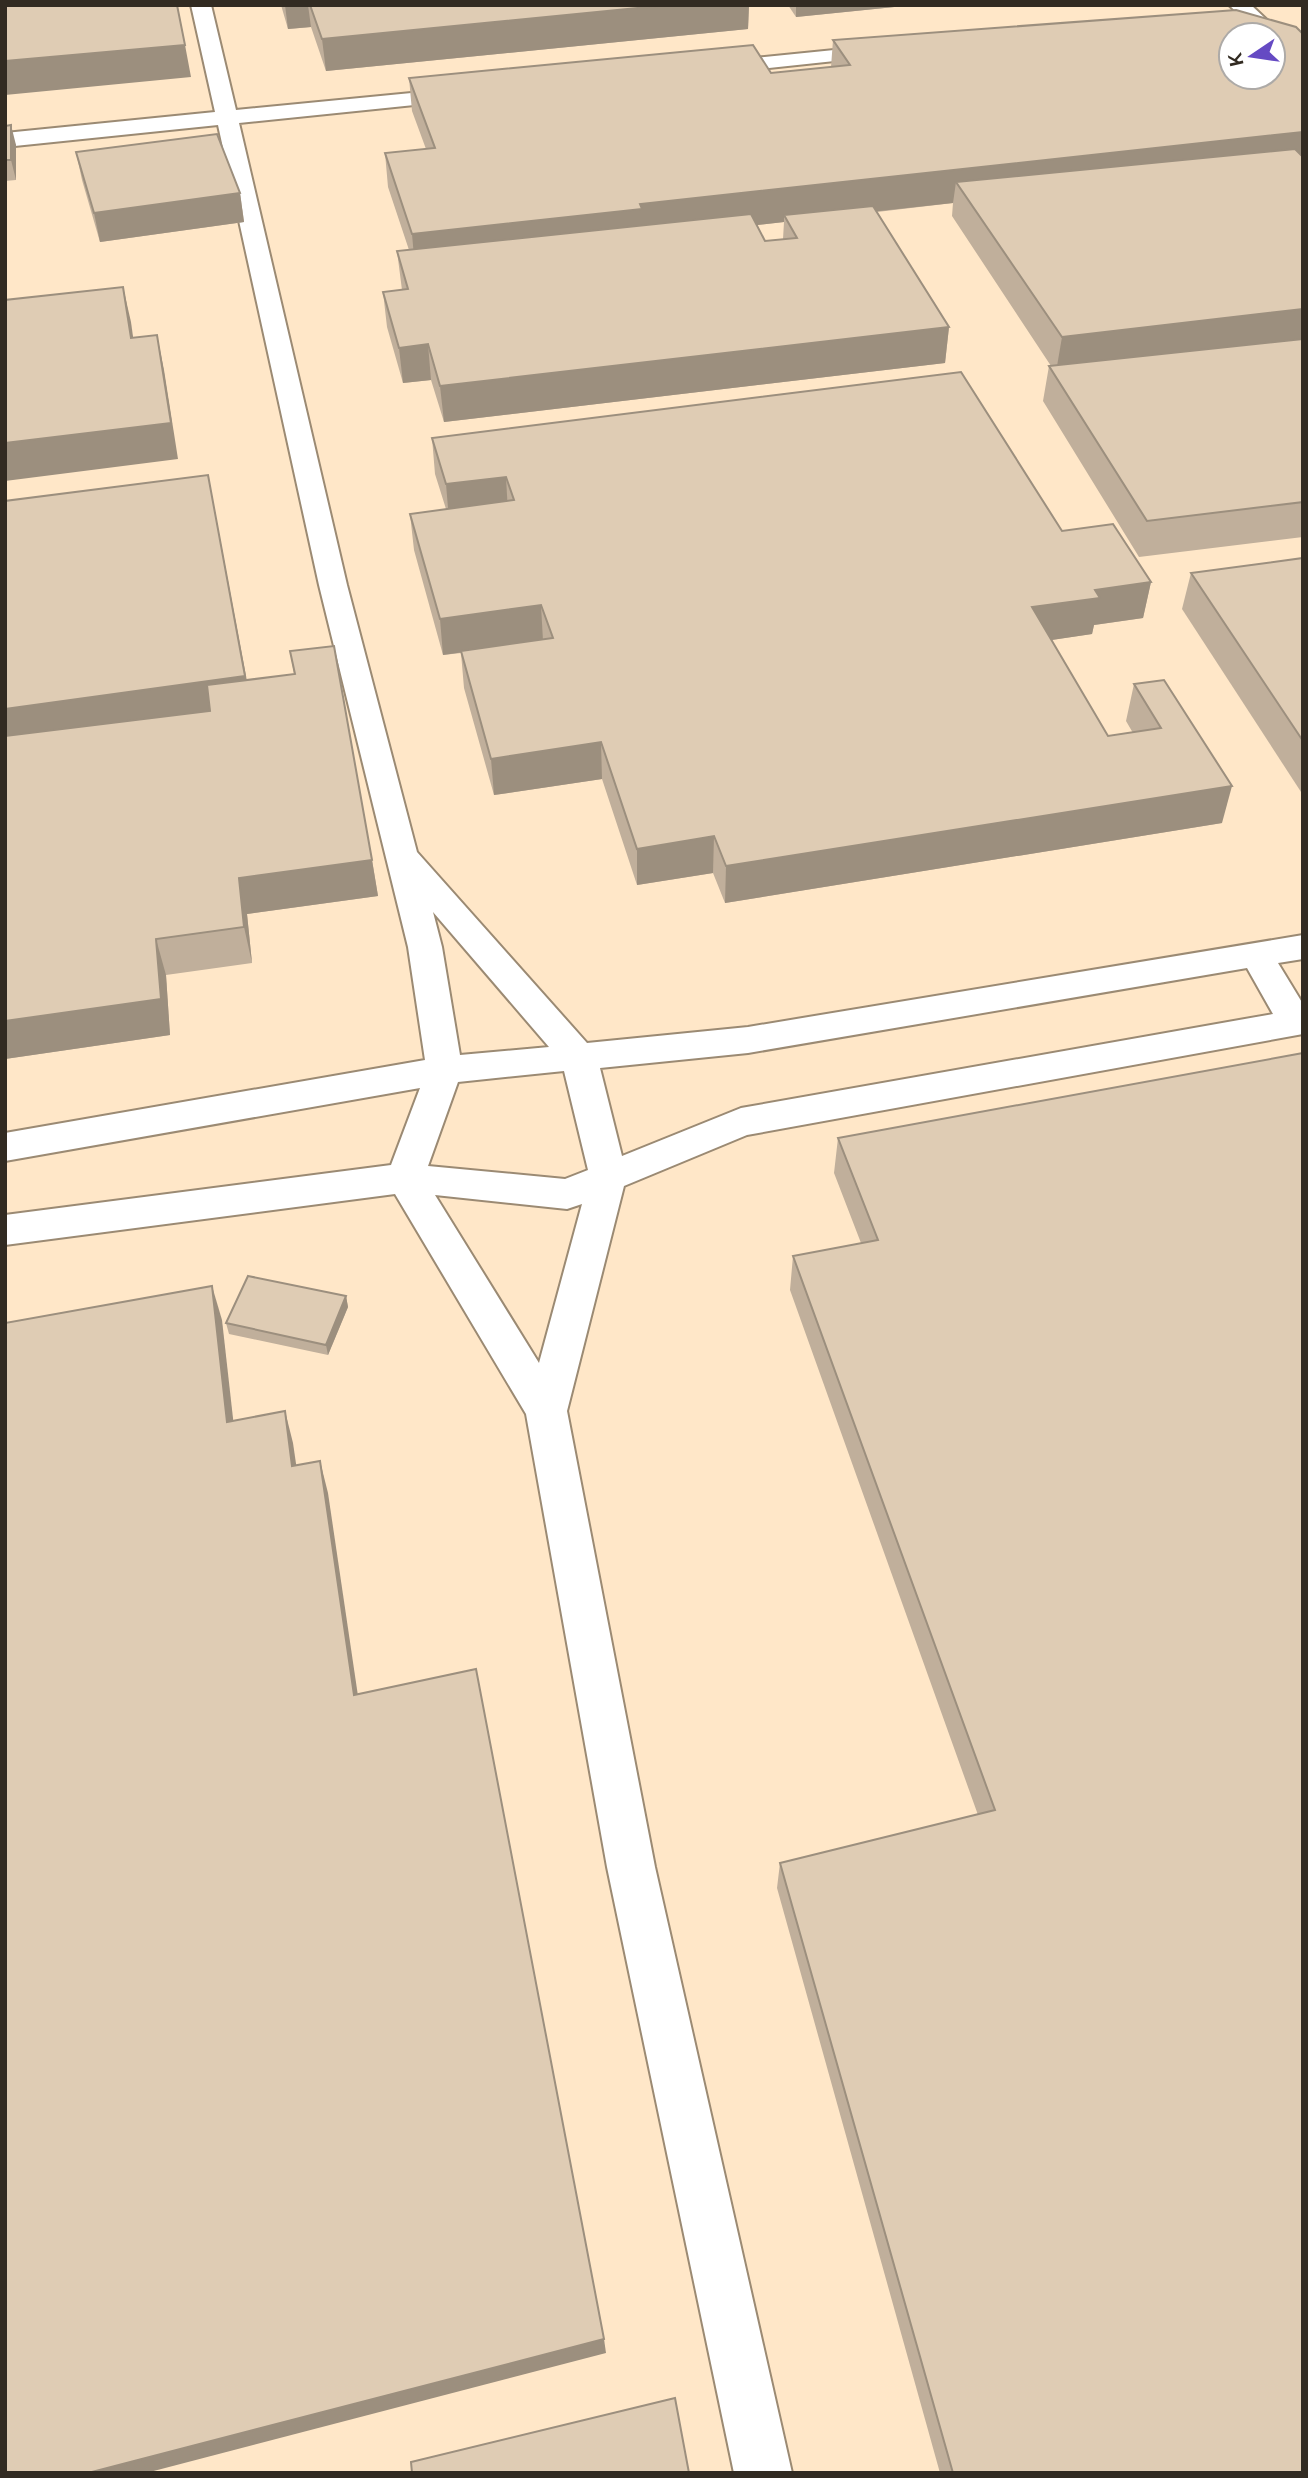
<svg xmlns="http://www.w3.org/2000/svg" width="1308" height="2478" font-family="Raleway,sans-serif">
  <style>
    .built { fill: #ffe7c8; fill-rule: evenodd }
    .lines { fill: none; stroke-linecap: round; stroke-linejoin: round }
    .minor-casing { stroke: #9b8a73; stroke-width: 4 }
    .minor { fill: #fff; fill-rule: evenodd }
    .wall { fill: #c0af9b; fill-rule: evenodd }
    .shaded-wall { fill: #9c8f7e }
    .building { fill: #dfccb4; stroke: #9c8f7e; stroke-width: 2; fill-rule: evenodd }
  </style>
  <rect width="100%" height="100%" fill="#fff7ed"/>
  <path class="built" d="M 5,5 L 1303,5 L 1303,2473 L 5,2473 ZM 1231,35 L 1273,35 L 1273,77 L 1231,77 Z"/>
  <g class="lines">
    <defs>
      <g id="minor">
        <path d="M 191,5 L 211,5 L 236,110 L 463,88 L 474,94 L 463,100 L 239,123 L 347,585 L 417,852 L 587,1043 L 748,1027 L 1303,935 L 1303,959 L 1278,963 L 1303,1004 L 1303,1034 L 747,1135 L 624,1186 L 567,1411 L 655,1867 L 792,2473 L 734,2473 L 607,1867 L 526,1414 L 395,1194 L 5,1245 L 5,1215 L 391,1165 L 420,1088 L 5,1161 L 5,1133 L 425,1060 L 408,947 L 319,585 L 218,125 L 5,147 L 5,133 L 215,112 ZM 433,912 L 549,1047 L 460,1055 L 442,947 ZM 1247,968 L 1273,1014 L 741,1108 L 622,1156 L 600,1068 L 748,1053 ZM 564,1071 L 588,1170 L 565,1179 L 428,1166 L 458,1082 ZM 435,1195 L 567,1209 L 582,1204 L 539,1363 Z"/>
        <path d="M 1229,5 L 1251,5 L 1283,35 L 1273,41 L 1273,35 L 1261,35 Z"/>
        <path d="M 884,45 L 891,47 L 894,51 L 891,55 L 714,74 L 704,68 L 714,62 Z"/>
      </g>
    </defs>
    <use href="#minor" class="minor-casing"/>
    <use href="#minor" class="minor"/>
  </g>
  <g class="wall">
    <path d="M 281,5 L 749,5 L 748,29 L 326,71 L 311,27 L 288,29 Z"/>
    <path d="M 788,5 L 914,5 L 796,17 Z"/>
    <path d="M 1303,34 L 1303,537 L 1139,557 L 1043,401 L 1049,366 L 1051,366 L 952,216 L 953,203 L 877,212 L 949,327 L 945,363 L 444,422 L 431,380 L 403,383 L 387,327 L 383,292 L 402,290 L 397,251 L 409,250 L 388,187 L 385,153 L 426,149 L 412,111 L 409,78 L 771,73 L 831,67 L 833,40 ZM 784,222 L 783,239 L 765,241 L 757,225 Z"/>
    <path d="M 5,126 L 16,145 L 16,180 L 5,181 Z"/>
    <path d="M 76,152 L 240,193 L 244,222 L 100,242 L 82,180 Z"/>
    <path d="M 432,438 L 1062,531 L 1151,582 L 1143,618 L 1094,625 L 1092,634 L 1051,640 L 1108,736 L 1133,733 L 1126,721 L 1134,684 L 1222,823 L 725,903 L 713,873 L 637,885 L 602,779 L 494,795 L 464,688 L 461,653 L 443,655 L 414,550 L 410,514 L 446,509 L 435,474 Z"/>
    <path d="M 208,475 L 246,680 L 294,674 L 290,651 L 372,860 L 378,896 L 247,914 L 252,963 L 166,975 L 170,1035 L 5,1059 L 5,501 Z"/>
    <path d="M 1303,558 L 1303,795 L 1182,609 L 1191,573 Z"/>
    <path d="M 1303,1053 L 1303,2473 L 940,2473 L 777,1888 L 780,1863 L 978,1815 L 790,1290 L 793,1256 L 861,1243 L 834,1173 L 838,1138 Z"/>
    <path d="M 346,1296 L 348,1307 L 328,1355 L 229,1334 L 226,1323 Z"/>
  </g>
  <g class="shaded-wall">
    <path d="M 285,5 L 308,5 L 311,27 L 288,29 Z"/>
    <path d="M 668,5 L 749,5 L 748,29 L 326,71 L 322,39 Z"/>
    <path d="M 796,5 L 914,5 L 796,17 Z"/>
    <path d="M 185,45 L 191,77 L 5,95 L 5,61 Z"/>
    <path d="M 11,125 L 16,145 L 16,180 L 11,160 Z"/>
    <path d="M 1303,132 L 1303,164 L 956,182 L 953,203 L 788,221 L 784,215 L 784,222 L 642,238 L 415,268 L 412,234 L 640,204 Z"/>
    <path d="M 240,193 L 244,222 L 100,242 L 94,213 Z"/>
    <path d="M 123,287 L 131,322 L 138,373 L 131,338 Z"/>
    <path d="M 1303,309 L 1303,343 L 1056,372 L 1062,337 Z"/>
    <path d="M 949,327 L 945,363 L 444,422 L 440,386 Z"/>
    <path d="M 157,335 L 164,370 L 178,459 L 5,481 L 5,443 Z"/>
    <path d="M 428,344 L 431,380 L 403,383 L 399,348 Z"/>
    <path d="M 208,475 L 253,713 L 5,747 L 5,709 Z"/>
    <path d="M 506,477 L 508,513 L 449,520 L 446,484 Z"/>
    <path d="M 1151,582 L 1143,618 L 1094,625 L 1092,634 L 1025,644 L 1032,607 L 1095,590 Z"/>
    <path d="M 541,605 L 543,641 L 443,655 L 440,619 Z"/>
    <path d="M 601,742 L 602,779 L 494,795 L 491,759 Z"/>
    <path d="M 1232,786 L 1222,823 L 725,903 L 726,866 Z"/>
    <path d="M 714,836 L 713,873 L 637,885 L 637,849 Z"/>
    <path d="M 372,860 L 378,896 L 247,914 L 252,963 L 244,927 L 239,878 Z"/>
    <path d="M 156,939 L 166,975 L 170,1035 L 5,1059 L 5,1021 Z"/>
    <path d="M 212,1286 L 222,1320 L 237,1454 L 227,1422 Z"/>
    <path d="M 346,1296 L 348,1307 L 328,1355 L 326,1345 Z"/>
    <path d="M 285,1411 L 293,1443 L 301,1498 L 292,1466 Z"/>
    <path d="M 320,1461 L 328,1493 L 362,1723 L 354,1695 Z"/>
    <path d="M 604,2339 L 606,2353 L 146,2473 L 88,2473 Z"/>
  </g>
  <g class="building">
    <path d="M 5,5 L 177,5 L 185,45 L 5,61 Z"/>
    <path d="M 310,5 L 668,5 L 322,39 Z"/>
    <path d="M 1236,10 L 1296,27 L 1303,34 L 1303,132 L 640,204 L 642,209 L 412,234 L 385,153 L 435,148 L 409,78 L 753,45 L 771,73 L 850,65 L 833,40 ZM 1231,35 L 1273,35 L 1273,77 L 1231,77 Z"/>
    <path d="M 11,125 L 11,160 L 5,160 L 5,126 Z"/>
    <path d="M 217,134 L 240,193 L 94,213 L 76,152 Z"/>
    <path d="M 1295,149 L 1303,157 L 1303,309 L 1062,337 L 956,182 Z"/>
    <path d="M 873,206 L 949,327 L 440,386 L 428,344 L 399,348 L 383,292 L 408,289 L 397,251 L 751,214 L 765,241 L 797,238 L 784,215 Z"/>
    <path d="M 123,287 L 131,338 L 157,335 L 171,423 L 5,443 L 5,300 Z"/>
    <path d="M 1303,339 L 1303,502 L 1147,521 L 1049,366 Z"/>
    <path d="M 961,372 L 1062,531 L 1113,524 L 1151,582 L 1095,590 L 1100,598 L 1032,607 L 1108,736 L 1161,728 L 1134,684 L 1164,680 L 1232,786 L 726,866 L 714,836 L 637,849 L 601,742 L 491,759 L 461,651 L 553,638 L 541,605 L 440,619 L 410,514 L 514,500 L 506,477 L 446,484 L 432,438 Z"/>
    <path d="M 208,475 L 245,676 L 5,709 L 5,501 Z"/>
    <path d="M 1303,558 L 1303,741 L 1191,573 Z"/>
    <path d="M 334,646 L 372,860 L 239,878 L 244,927 L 156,939 L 161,999 L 5,1021 L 5,736 L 210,711 L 207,685 L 295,674 L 290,651 Z"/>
    <path d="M 1303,1053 L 1303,2473 L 953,2473 L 780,1863 L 995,1810 L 793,1256 L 878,1240 L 838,1138 Z"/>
    <path d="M 248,1276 L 346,1296 L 326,1345 L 226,1323 Z"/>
    <path d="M 212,1286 L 227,1422 L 285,1411 L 292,1466 L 320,1461 L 354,1695 L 476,1669 L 604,2339 L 88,2473 L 5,2473 L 5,1323 Z"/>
    <path d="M 675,2398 L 689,2473 L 412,2473 L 411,2462 Z"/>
  </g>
  <rect width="1308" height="2478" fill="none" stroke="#322b22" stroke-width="14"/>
  <g transform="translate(1252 56) rotate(257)"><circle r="33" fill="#ffffff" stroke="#adaaa7" stroke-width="2"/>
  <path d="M0-5L12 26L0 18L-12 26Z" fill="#654ac3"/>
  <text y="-10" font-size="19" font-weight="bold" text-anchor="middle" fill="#322b22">K</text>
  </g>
</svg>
